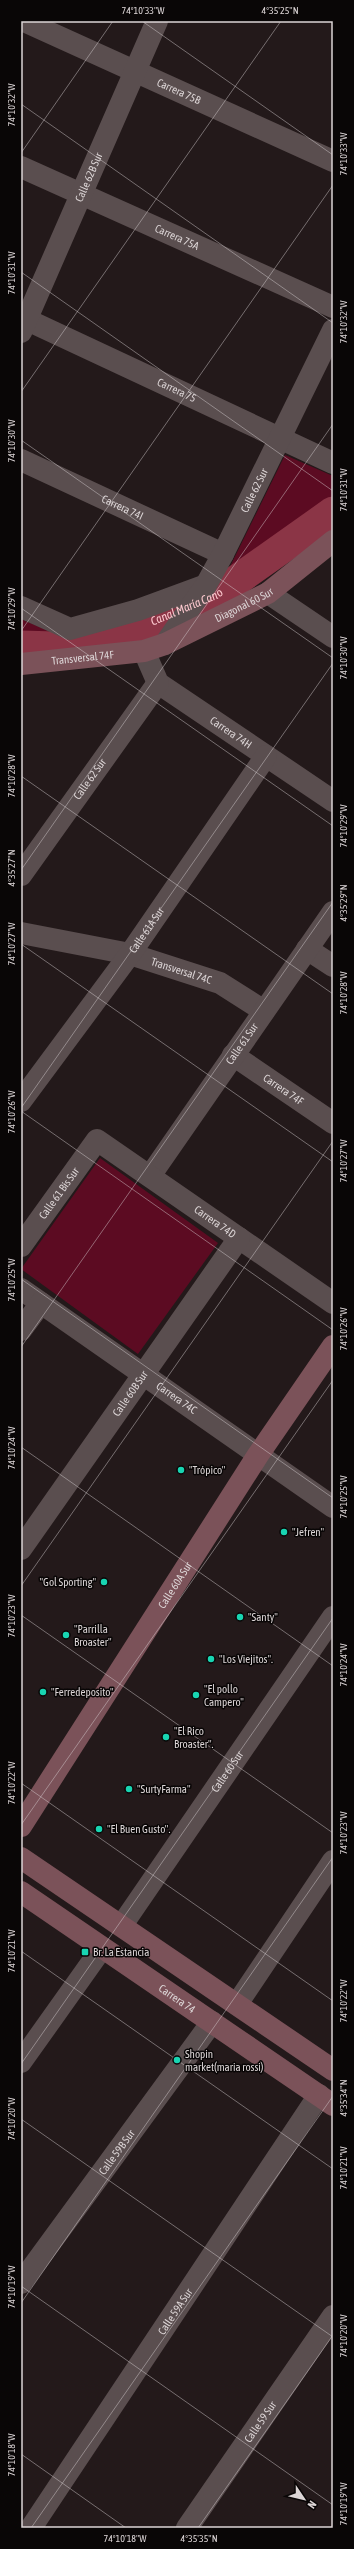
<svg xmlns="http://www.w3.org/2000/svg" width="354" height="2549" font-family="'Asap Condensed',sans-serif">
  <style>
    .green { fill: #5c0b22 }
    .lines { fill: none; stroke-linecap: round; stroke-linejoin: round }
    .canal { stroke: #8b3546; stroke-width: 31 }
    .street { stroke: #5a4e4f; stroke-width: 22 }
    .secondary { stroke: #7b5259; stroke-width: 22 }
    .ticks { fill: none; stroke: #dcd5d6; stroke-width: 1; stroke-opacity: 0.45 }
    .poi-dot { fill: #18d5b2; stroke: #090606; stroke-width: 1.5 }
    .labels { text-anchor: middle; stroke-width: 3; stroke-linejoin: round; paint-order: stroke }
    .street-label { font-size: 11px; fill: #dcd5d6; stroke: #090606 }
    .poi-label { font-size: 11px; fill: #dcd5d6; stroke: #090606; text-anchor: start }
    .water-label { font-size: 12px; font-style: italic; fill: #fdc9cf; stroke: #090606 }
    .neatline { fill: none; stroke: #dcd5d6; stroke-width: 1.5 }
    .ticks-label { font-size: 10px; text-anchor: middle; fill: #dcd5d6 }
  </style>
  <rect width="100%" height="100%" fill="#23191a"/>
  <g class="green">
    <path d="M 285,455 L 333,476 L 333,512 L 216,595 Z"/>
    <path d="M 21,619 L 89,648 L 21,646 Z"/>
    <path d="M 100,1158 L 218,1243 L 138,1354 L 21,1269 Z"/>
  </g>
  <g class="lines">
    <path class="canal" id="s1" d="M 21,646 L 89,648 L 216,595 L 333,512"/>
    <g class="street">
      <path id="s2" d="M 24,21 L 333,161"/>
      <path id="s3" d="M 21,167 L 333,307"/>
      <path id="s4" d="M 21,317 L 333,463"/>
      <path id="s5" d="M 21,332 L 157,21"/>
      <path id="s6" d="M 21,460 L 223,554"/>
      <path d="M 268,593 L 333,637"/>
      <path d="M 21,607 L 70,629 L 138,610 L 206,585"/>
      <path id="s7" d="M 165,644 L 206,585 L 223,554 L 333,330"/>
      <path id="s8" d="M 144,651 L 158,683 L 333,801"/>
      <path id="s9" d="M 21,875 L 158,683"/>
      <path id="s10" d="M 21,933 L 130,954 L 220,983 L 264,1011"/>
      <path d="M 307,949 L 333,966"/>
      <path id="s11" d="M 233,1055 L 333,1123"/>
      <path id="s12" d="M 21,1101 L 130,954 L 266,756"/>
      <path id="s13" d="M 150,1176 L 333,912"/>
      <path id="s14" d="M 21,1246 L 97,1140 L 333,1303"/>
      <path id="s15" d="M 21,1289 L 333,1507"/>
      <path d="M 21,1330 L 41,1303"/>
      <path id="s16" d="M 21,1549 L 239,1238"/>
      <path id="s17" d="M 122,1925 L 333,1617"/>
      <path d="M 237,2004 L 333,1861"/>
      <path d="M 21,2062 L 102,1948"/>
      <path id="s18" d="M 21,2283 L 212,2022"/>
      <path id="s19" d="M 31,2528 L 319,2095"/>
      <path id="s20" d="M 187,2528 L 333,2316"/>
    </g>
    <g class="secondary">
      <path id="s21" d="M 21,664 L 144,651 L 165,644 L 268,593 L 333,541"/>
      <path id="s22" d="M 21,1826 L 258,1455 L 333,1346"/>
      <path d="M 21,1858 L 333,2070"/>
      <path id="s23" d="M 21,1892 L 333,2105"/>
    </g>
  </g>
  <path class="ticks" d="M 142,21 L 333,155M 21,104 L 333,323M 21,153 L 113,21M 21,272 L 333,491M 21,392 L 281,21M 21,440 L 333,658M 21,608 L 333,826M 21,631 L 333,185M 21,776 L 333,994M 21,870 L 333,424M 21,944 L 333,1162M 21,1108 L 333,663M 21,1111 L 333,1330M 21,1279 L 333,1498M 21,1347 L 333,902M 21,1447 L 333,1666M 21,1586 L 333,1141M 21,1615 L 333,1833M 21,1783 L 333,2001M 21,1825 L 333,1380M 21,1951 L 333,2169M 21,2064 L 333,1618M 21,2119 L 333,2337M 21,2286 L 333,2505M 21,2303 L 333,1857M 21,2454 L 126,2528M 31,2528 L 333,2096M 198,2528 L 333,2335"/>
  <g class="poi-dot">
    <circle cx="181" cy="1470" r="4"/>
    <circle cx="284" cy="1532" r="4"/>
    <circle cx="104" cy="1582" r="4"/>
    <circle cx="240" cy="1617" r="4"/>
    <circle cx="66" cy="1635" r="4"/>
    <circle cx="211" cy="1659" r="4"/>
    <circle cx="43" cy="1692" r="4"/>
    <circle cx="196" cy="1695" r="4"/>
    <circle cx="166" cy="1737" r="4"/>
    <circle cx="129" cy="1789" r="4"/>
    <circle cx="99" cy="1829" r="4"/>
    <rect x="81" y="1948" width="8" height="8" rx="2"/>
    <circle cx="177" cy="2060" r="4"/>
  </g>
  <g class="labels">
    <g class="street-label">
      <text dy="4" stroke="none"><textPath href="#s2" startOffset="170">Carrera 75B</textPath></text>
      <text dy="4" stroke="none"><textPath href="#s5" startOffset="169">Calle 62B Sur</textPath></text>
      <text dy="4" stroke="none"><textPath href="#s3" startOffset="171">Carrera 75A</textPath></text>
      <text dy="4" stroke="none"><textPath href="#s4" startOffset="172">Carrera 75</textPath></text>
      <text dy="4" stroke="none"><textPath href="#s7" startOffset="178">Calle 62 Sur</textPath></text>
      <text dy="4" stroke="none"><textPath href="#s6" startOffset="112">Carrera 74I</textPath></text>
      <text dy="4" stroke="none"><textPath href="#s21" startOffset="234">Diagonal 60 Sur</textPath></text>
      <text dy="4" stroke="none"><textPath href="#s21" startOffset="62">Transversal 74F</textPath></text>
      <text dy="4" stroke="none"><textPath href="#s8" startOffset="123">Carrera 74H</textPath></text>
      <text dy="4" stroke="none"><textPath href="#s9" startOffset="118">Calle 62 Sur</textPath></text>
      <text dy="4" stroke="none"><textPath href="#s12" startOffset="212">Calle 61A Sur</textPath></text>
      <text dy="4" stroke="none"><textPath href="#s10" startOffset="165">Transversal 74C</textPath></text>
      <text dy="4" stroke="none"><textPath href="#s13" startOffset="161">Calle 61 Sur</textPath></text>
      <text dy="4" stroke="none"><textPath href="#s11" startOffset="61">Carrera 74F</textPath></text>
      <text dy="4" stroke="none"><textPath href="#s14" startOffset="65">Calle 61 Bis Sur</textPath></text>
      <text dy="4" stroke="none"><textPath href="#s14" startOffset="274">Carrera 74D</textPath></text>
      <text dy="4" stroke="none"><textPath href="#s16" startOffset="190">Calle 60B Sur</textPath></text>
      <text dy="4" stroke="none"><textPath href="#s15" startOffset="190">Carrera 74C</textPath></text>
      <text dy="4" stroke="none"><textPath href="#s22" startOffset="286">Calle 60A Sur</textPath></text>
      <text dy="4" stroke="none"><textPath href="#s17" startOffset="186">Calle 60 Sur</textPath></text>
      <text dy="4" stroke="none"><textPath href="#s23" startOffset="189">Carrera 74</textPath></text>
      <text dy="4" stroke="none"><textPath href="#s18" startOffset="162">Calle 59B Sur</textPath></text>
      <text dy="4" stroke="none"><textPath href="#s19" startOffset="260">Calle 59A Sur</textPath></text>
      <text dy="4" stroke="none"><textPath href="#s20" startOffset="129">Calle 59 Sur</textPath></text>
    </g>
    <g class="poi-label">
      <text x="189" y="1474">"Trópico"</text>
      <text x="292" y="1536">"Jefren"</text>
      <text x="96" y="1586" text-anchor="end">"Gol Sporting"</text>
      <text x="248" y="1621">"Santy"</text>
      <text x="74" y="1633">"Parrilla<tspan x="74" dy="13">Broaster"</tspan></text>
      <text x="219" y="1663">"Los Viejitos".</text>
      <text x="204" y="1693">"El pollo<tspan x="204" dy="13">Campero"</tspan></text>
      <text x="51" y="1696">"Ferredeposito"</text>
      <text x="174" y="1735">"El Rico<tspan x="174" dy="13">Broaster".</tspan></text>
      <text x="137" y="1793">"SurtyFarma"</text>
      <text x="107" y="1833">"El Buen Gusto".</text>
      <text x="93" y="1956">Br. La Estancia</text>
      <text x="185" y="2058">Shopin<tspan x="185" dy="13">market(maria rossi)</tspan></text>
    </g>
    <g class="water-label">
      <text dy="4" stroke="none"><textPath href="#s1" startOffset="174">Canal María Cano</textPath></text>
    </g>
  </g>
  <rect width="354" height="2549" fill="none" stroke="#090606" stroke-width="44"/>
  <g transform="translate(304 2499) rotate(125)" stroke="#090606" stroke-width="3" paint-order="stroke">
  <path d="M0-3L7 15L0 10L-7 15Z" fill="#dcd5d6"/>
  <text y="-6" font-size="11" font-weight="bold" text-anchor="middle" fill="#dcd5d6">N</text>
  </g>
  <rect x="22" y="22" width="310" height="2505" class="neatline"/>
  <g class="ticks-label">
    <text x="143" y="14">74°10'33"W</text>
    <text x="280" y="14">4°35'25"N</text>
    <text transform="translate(11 105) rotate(-90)" y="4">74°10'32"W</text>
    <text transform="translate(343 154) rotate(-90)" y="4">74°10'33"W</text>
    <text transform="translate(11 273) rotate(-90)" y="4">74°10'31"W</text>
    <text transform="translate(343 322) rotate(-90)" y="4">74°10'32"W</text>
    <text transform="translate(11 441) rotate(-90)" y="4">74°10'30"W</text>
    <text transform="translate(343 490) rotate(-90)" y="4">74°10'31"W</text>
    <text transform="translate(11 609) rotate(-90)" y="4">74°10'29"W</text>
    <text transform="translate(343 658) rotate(-90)" y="4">74°10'30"W</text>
    <text transform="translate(11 776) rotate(-90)" y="4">74°10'28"W</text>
    <text transform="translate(343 826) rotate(-90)" y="4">74°10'29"W</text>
    <text transform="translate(11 868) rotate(-90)" y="4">4°35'27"N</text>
    <text transform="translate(343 903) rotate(-90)" y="4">4°35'29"N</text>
    <text transform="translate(11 944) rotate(-90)" y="4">74°10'27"W</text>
    <text transform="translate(343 993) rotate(-90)" y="4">74°10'28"W</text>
    <text transform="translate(11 1112) rotate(-90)" y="4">74°10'26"W</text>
    <text transform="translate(343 1161) rotate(-90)" y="4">74°10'27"W</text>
    <text transform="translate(11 1280) rotate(-90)" y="4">74°10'25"W</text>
    <text transform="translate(343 1329) rotate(-90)" y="4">74°10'26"W</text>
    <text transform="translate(11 1448) rotate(-90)" y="4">74°10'24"W</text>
    <text transform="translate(343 1497) rotate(-90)" y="4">74°10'25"W</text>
    <text transform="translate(11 1616) rotate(-90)" y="4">74°10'23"W</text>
    <text transform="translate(343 1665) rotate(-90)" y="4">74°10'24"W</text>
    <text transform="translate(11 1783) rotate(-90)" y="4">74°10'22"W</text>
    <text transform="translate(343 1833) rotate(-90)" y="4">74°10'23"W</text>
    <text transform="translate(11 1951) rotate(-90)" y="4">74°10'21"W</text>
    <text transform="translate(343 2001) rotate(-90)" y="4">74°10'22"W</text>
    <text transform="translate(343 2098) rotate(-90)" y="4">4°35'34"N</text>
    <text transform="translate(11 2119) rotate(-90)" y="4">74°10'20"W</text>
    <text transform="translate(343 2168) rotate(-90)" y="4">74°10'21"W</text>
    <text transform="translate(11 2287) rotate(-90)" y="4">74°10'19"W</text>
    <text transform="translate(343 2336) rotate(-90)" y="4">74°10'20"W</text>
    <text transform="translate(11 2455) rotate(-90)" y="4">74°10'18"W</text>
    <text transform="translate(343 2504) rotate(-90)" y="4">74°10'19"W</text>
    <text x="125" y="2542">74°10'18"W</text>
    <text x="199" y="2542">4°35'35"N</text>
  </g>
</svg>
